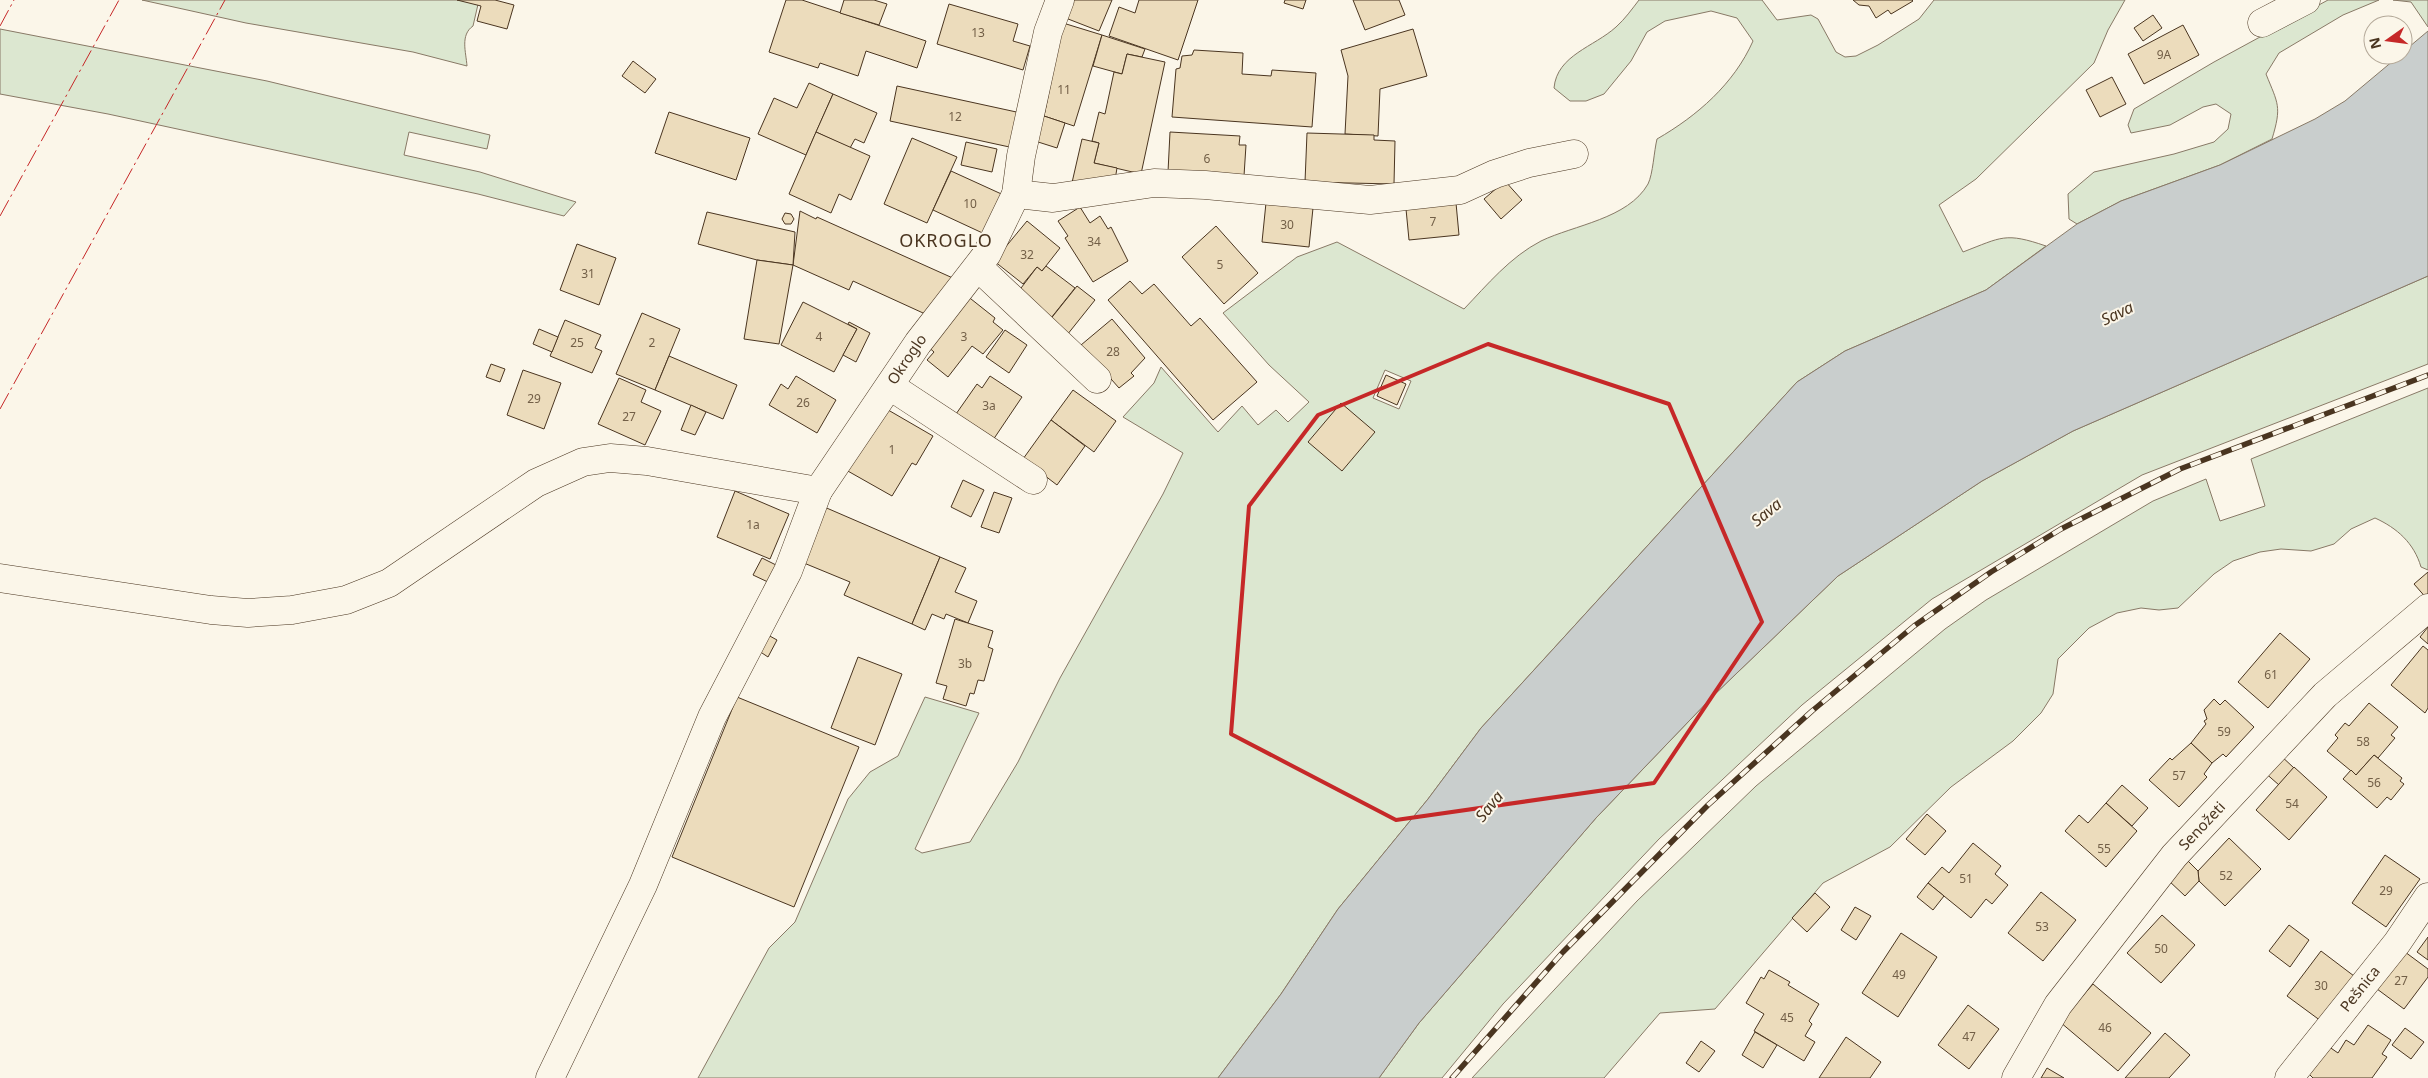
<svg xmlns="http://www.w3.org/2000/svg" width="2428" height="1078" font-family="'Noto Sans',sans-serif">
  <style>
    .green { fill: #dce7d0; stroke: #887966; fill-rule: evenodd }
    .water { fill: #c9cecd; stroke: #887966 }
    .building { fill: #ecdcbc; stroke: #4a3520 }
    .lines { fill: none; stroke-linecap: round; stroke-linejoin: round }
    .minor-casing { stroke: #4a3520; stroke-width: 29 }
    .minor { stroke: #fbf6e9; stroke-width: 28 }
    .rail-casing { stroke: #4a3520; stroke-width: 5.5 }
    .rail { stroke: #fbf6e9; stroke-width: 4; stroke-dasharray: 11; stroke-linecap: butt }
    .power { stroke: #c62828; stroke-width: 1; stroke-dasharray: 18 4 2.5 4; stroke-linecap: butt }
    .marked { fill: none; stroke: #c62828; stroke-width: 4; stroke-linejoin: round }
    .labels { text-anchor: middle; stroke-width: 4; stroke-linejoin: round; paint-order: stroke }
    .number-label { font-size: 12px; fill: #725f47 }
    .street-label { font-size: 15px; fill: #4a3520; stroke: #fbf6e9 }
    .water-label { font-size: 16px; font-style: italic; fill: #4a3520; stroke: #fbf6e9 }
    .quarter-label { font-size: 18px; letter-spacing: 1px; fill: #4a3520; stroke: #fbf6e9 }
  </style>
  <rect width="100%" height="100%" fill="#fbf6e9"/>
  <g class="green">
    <path d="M 142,0 L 479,0 L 473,26 C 460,35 466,52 467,66 L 413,52 L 246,23 Z"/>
    <path d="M 1639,0 L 1762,0 L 1777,20 L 1811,15 L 1818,19 L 1836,52 L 1845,57 L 1856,56 L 1878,45 L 1919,19 L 1934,0 L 2125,0 L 2108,30 L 2094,63 L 1976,179 L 1939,205 L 1963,252 C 2002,237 2005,232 2046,246 L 1986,290 L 1845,351 L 1797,382 L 1481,728 L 1428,799 L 1338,909 L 1281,994 L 1218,1078 L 698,1078 L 769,948 L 795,922 L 848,799 L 870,772 L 898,756 L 925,697 L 979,713 L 915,849 L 922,853 L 970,842 L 1018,762 L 1060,678 L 1163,494 L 1183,453 L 1123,417 L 1154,383 L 1161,367 L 1218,432 L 1242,406 L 1258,425 L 1276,410 L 1288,422 L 1309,402 L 1269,365 L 1223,313 L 1297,257 L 1337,242 L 1464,309 C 1487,285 1510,257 1541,241 C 1574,225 1628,219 1648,184 C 1653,174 1654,151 1657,139 C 1697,116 1734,84 1753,41 L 1737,18 L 1711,11 L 1665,21 L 1647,32 L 1631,61 L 1604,94 L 1586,101 L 1570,101 L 1554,88 C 1557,55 1594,47 1616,27 C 1625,19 1632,9 1639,0 ZM 1385,370 L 1411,381 L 1399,409 L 1373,398 Z"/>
    <path d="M 2328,0 L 2379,0 L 2343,15 L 2279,53 L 2266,74 C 2278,104 2282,106 2272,139 L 2220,165 L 2121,201 L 2077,224 L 2069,219 L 2068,194 L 2094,172 L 2174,154 L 2214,142 L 2228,129 L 2231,114 L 2216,104 L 2203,107 L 2170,125 L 2131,133 L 2128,125 L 2134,109 L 2214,62 Z"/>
    <path d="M 2393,0 L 2428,0 L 2428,27 L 2411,2 Z"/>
    <path d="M 0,29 L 267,81 L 490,135 L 487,149 L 409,132 L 404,155 L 480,172 L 576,202 L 564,216 L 478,194 L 108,114 L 0,94 Z"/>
    <path d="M 2428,276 L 2428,364 L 2142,475 L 1932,599 L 1802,705 L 1659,839 L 1503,1004 L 1442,1078 L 1379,1078 L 1419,1023 L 1596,818 L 1713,696 L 1838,576 L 1982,481 L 2073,431 Z"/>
    <path d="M 2428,388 L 2428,570 L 2421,567 C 2414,543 2397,528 2375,518 L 2351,529 L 2334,544 L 2311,551 L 2281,549 L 2260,552 L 2233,561 L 2214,574 L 2178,608 L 2159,610 L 2141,608 L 2117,613 L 2089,628 L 2058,659 L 2053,694 L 2041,713 L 2013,741 L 1951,787 L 1890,847 L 1823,883 L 1715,1009 L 1660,1013 L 1604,1078 L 1472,1078 L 1637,901 L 1756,786 L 1945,629 L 1986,600 L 2153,501 L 2206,479 L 2220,521 L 2265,506 L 2251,459 Z"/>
  </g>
  <path class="water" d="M 2428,31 L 2428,276 L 2073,431 L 1982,481 L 1838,576 L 1713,696 L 1596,818 L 1419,1023 L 1379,1078 L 1218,1078 L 1281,994 L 1338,909 L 1428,799 L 1481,728 L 1797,382 L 1845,351 L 1986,290 L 2077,224 L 2121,201 L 2220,165 L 2315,119 L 2345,101 L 2400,55 L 2403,55 L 2403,52 Z"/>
  <g class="building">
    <path d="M 457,0 L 495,0 L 514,5 L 507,29 L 477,21 L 481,6 Z"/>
    <path d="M 786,0 L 802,0 L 926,41 L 917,68 L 866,51 L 858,76 L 820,63 L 818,68 L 769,52 Z"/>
    <path d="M 844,0 L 874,0 L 887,4 L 879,25 L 840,13 Z"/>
    <path d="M 1070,0 L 1112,0 L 1099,31 L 1063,17 Z"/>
    <path d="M 1139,0 L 1198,0 L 1178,60 L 1109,36 L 1119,7 L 1135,13 Z"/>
    <path d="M 1285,0 L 1306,0 L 1303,9 L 1284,3 Z"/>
    <path d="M 1353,0 L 1399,0 L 1405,15 L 1365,30 Z"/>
    <path d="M 1853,0 L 1912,0 L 1913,1 L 1891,14 L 1888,10 L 1876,18 L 1869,6 L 1859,5 Z"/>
    <path d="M 949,4 L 1018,24 L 1013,41 L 1030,46 L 1023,70 L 937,44 Z"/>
    <path d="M 2153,15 L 2162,28 L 2143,41 L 2134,28 Z"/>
    <path d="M 1063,23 L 1102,35 L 1074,126 L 1044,116 Z"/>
    <path d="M 2183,25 L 2199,55 L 2144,84 L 2128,54 Z"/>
    <path d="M 1413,29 L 1427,76 L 1380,89 L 1378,136 L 1345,134 L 1348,76 L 1341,50 Z"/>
    <path d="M 1102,35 L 1145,49 L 1142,57 L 1127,54 L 1122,74 L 1093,66 Z"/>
    <path d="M 1194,50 L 1243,53 L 1242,74 L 1271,76 L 1272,70 L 1316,73 L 1312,127 L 1172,117 L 1176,69 L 1180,68 L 1182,56 L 1192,55 Z"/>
    <path d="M 1127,54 L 1165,62 L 1141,174 L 1094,163 L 1099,143 L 1092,141 L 1099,112 L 1105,114 L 1114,72 L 1122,74 Z"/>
    <path d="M 633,61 L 656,79 L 645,93 L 622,76 Z"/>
    <path d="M 2112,77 L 2126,104 L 2100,117 L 2086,90 Z"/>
    <path d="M 809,83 L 833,94 L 806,155 L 758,134 L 774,98 L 797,108 Z"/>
    <path d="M 897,86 L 1021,113 L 1014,148 L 890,121 Z"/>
    <path d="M 833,94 L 877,113 L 864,143 L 855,139 L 850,148 L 816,132 Z"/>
    <path d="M 669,112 L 750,138 L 736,180 L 655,153 Z"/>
    <path d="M 1044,116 L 1065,123 L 1057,148 L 1035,141 Z"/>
    <path d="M 816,132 L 870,156 L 851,200 L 839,194 L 831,213 L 789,194 Z"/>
    <path d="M 1170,132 L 1240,136 L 1239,145 L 1246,145 L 1244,176 L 1168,172 Z"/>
    <path d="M 1307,133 L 1374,135 L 1374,140 L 1395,141 L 1394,184 L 1305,182 Z"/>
    <path d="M 912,138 L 957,157 L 927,223 L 884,204 Z"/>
    <path d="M 1082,139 L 1099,143 L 1094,163 L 1117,168 L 1115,180 L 1071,187 Z"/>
    <path d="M 966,142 L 997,149 L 992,172 L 961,165 Z"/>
    <path d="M 951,171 L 1008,197 L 989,236 L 933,210 Z"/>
    <path d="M 1505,181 L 1522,200 L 1501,219 L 1484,199 Z"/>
    <path d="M 1267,193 L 1313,208 L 1309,247 L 1262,242 Z"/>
    <path d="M 1456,203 L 1459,235 L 1409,240 L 1406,209 Z"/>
    <path d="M 1080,207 L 1090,223 L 1100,216 L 1108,229 L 1111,227 L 1128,261 L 1093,282 L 1065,238 L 1068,236 L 1058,221 Z"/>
    <path d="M 800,211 L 816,219 L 817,217 L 955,279 L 934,318 L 853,281 L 849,290 L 793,265 Z"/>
    <path d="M 707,212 L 795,232 L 793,265 L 757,260 L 698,244 Z"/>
    <path d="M 785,213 L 791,214 L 794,219 L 791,224 L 785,224 L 782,219 Z"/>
    <path d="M 1027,221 L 1060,248 L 1042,271 L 1037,267 L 1023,284 L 994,261 Z"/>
    <path d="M 1216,226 L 1258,273 L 1224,304 L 1182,257 Z"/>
    <path d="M 577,244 L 616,258 L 599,305 L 560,290 Z"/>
    <path d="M 757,260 L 793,265 L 779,344 L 744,339 Z"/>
    <path d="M 1046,266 L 1075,288 L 1051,318 L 1018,292 L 1037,267 L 1042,271 Z"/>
    <path d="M 1130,281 L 1142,294 L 1154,284 L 1191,326 L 1200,318 L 1257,382 L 1213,420 L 1108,300 Z"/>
    <path d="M 1077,286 L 1095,300 L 1067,335 L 1049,321 Z"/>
    <path d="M 966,295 L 995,318 L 993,322 L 1003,330 L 983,354 L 972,346 L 948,377 L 927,360 L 934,352 L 926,345 Z"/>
    <path d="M 803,302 L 857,329 L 834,372 L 781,345 Z"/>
    <path d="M 642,313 L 680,329 L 655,390 L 616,374 Z"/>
    <path d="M 1112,319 L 1145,358 L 1131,373 L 1134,376 L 1119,388 L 1081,345 Z"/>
    <path d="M 565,320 L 601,335 L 595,348 L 602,351 L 592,373 L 550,356 Z"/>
    <path d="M 849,322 L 870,333 L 856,362 L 843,355 L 857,329 L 848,324 Z"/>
    <path d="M 539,329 L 558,337 L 552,352 L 533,344 Z"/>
    <path d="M 1005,330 L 1027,345 L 1009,373 L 986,357 Z"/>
    <path d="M 669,356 L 737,385 L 723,419 L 655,390 Z"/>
    <path d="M 491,364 L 505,369 L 500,382 L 486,377 Z"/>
    <path d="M 523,370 L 561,383 L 544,429 L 507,415 Z"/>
    <path d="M 1386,375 L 1406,384 L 1397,405 L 1377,396 Z"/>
    <path d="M 796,376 L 836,400 L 817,433 L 769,405 L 781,384 L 788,389 Z"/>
    <path d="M 990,376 L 1022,397 L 993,440 L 956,414 L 977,384 L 982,388 Z"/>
    <path d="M 619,378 L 646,390 L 641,402 L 661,411 L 645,445 L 598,424 Z"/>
    <path d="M 1073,390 L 1116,421 L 1094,452 L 1051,420 Z"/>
    <path d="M 1341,403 L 1375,432 L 1342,471 L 1308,442 Z"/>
    <path d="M 691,405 L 706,412 L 695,435 L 681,430 Z"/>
    <path d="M 883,407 L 933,436 L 916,465 L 912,463 L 892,496 L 846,470 Z"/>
    <path d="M 1051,420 L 1085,446 L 1057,485 L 1023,459 Z"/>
    <path d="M 963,480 L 984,490 L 971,517 L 951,507 Z"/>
    <path d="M 735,491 L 789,514 L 770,559 L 717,537 Z"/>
    <path d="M 994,492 L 1012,498 L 999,533 L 981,527 Z"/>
    <path d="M 822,506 L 940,557 L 912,624 L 844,595 L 850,582 L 799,561 Z"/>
    <path d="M 940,557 L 966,568 L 955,592 L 977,601 L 968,623 L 946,614 L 944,619 L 932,614 L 925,630 L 912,624 Z"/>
    <path d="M 762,558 L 778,566 L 770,583 L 753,575 Z"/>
    <path d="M 2428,572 L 2428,600 L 2414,584 Z"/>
    <path d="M 955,619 L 993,631 L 988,647 L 993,649 L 984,681 L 978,680 L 974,694 L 970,693 L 966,706 L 943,699 L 947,686 L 936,683 Z"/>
    <path d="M 2428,627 L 2428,644 L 2420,637 Z"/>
    <path d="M 2280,633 L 2310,659 L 2268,708 L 2238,682 Z"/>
    <path d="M 768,635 L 777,640 L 768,657 L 759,651 Z"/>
    <path d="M 2423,646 L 2428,650 L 2428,708 L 2425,713 L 2391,685 Z"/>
    <path d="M 858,657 L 902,674 L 875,745 L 831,728 Z"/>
    <path d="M 737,697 L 859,747 L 794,907 L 672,857 Z"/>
    <path d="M 2214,699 L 2220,705 L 2225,700 L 2254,727 L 2226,757 L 2223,754 L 2212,763 L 2191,743 L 2206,724 L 2204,721 L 2207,719 L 2204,710 Z"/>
    <path d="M 2369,703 L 2398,727 L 2391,735 L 2395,738 L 2378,758 L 2374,755 L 2356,775 L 2327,751 L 2338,738 L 2335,735 L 2345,723 L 2349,726 Z"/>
    <path d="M 2191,743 L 2212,763 L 2204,774 L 2207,777 L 2179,807 L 2149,780 L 2170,758 L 2172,760 Z"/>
    <path d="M 2279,754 L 2294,768 L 2279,785 L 2263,771 Z"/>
    <path d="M 2374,755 L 2402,778 L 2400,781 L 2404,784 L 2391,800 L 2387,797 L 2377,808 L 2343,779 L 2351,770 L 2356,775 Z"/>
    <path d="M 2294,767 L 2327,797 L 2289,840 L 2256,810 Z"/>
    <path d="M 2122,785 L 2148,808 L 2132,826 L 2106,803 Z"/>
    <path d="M 2106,803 L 2137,831 L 2106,867 L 2065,831 L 2079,815 L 2088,823 Z"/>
    <path d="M 1927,814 L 1946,831 L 1925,855 L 1906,839 Z"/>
    <path d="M 2229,838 L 2261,869 L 2225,906 L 2199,881 L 2198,871 Z"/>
    <path d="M 1973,843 L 2001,866 L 1995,874 L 2008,885 L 1992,904 L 1986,899 L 1971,918 L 1928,883 L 1942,867 L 1949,873 Z"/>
    <path d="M 2385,855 L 2420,879 L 2386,927 L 2352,903 Z"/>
    <path d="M 2187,860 L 2198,871 L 2199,881 L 2185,896 L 2168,880 Z"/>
    <path d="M 1928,883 L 1944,896 L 1933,910 L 1917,897 Z"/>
    <path d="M 2041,892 L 2076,920 L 2043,961 L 2008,933 Z"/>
    <path d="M 1815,893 L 1830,907 L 1807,932 L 1792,918 Z"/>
    <path d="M 1855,907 L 1871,916 L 1856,940 L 1841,930 Z"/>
    <path d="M 2162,915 L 2195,945 L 2161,983 L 2127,953 Z"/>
    <path d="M 2289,925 L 2309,940 L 2290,967 L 2269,951 Z"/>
    <path d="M 1901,933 L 1937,957 L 1898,1017 L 1862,993 Z"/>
    <path d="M 2428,937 L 2428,960 L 2417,952 Z"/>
    <path d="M 2401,949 L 2428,969 L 2428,977 L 2404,1009 L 2373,986 Z"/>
    <path d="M 2321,951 L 2354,976 L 2321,1021 L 2287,996 Z"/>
    <path d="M 1769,970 L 1790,982 L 1788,985 L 1819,1004 L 1809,1021 L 1812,1024 L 1805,1036 L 1815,1042 L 1804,1061 L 1754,1031 L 1764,1014 L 1746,1003 L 1761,977 L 1764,979 Z"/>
    <path d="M 2093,984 L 2151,1033 L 2118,1071 L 2060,1022 Z"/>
    <path d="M 1968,1005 L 1999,1029 L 1969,1069 L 1938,1045 Z"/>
    <path d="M 2368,1025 L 2391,1040 L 2382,1054 L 2387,1057 L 2372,1078 L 2313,1078 L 2306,1071 L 2325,1044 L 2338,1053 L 2346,1040 L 2354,1045 Z"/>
    <path d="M 2405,1028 L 2424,1042 L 2411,1059 L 2392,1045 Z"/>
    <path d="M 1755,1032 L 1777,1045 L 1763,1068 L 1742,1055 Z"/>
    <path d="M 2165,1033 L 2190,1055 L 2169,1078 L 2125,1078 Z"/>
    <path d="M 1846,1037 L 1881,1062 L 1870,1078 L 1819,1078 Z"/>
    <path d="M 1701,1041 L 1715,1051 L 1699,1072 L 1686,1063 Z"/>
    <path d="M 2047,1068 L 2064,1078 L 2041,1078 Z"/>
  </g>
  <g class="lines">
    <defs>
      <g id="minor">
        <path d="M 2262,23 L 2306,0"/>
        <path d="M 1016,194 L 1053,198 L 1154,183 L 1205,185 L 1370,200 L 1460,190 L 1495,174 L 1529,163 L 1574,154"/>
        <path d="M 978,267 L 1097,379"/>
        <path d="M 890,386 L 1033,480"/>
        <path id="s1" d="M 0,578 L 211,610 L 248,613 L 292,610 L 346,600 L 389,583 L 536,483 L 583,462 L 610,458 L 647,461 L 818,491 L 918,343 L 987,254 L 1016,194 L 1021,156 L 1048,32 L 1060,0"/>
        <path d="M 550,1078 L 643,885 L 712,717 L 788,571 L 818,491"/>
        <path id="s2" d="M 2016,1078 L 2058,1005 L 2174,856 L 2325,695 L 2428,608"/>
        <path id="s3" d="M 2289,1078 L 2397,943 L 2428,897"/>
      </g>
    </defs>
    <use href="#minor" class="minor-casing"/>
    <use href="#minor" class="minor"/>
    <defs>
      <path id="rail" d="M 1452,1078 L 1563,952 L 1708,805 L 1812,711 L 1914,626 L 1991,572 L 2061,529 L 2180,469 L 2428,375"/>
    </defs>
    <use href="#rail" class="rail-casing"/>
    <use href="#rail" class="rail"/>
    <g class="power">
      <path d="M 0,26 L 14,0"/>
      <path d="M 0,216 L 119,0"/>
      <path d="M 0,409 L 225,0"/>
    </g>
  </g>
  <path class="marked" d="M 1488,344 L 1669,404 L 1762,622 L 1654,783 L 1396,820 L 1231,734 L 1249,506 L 1318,415 Z"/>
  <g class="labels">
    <g class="number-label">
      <text x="978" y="37">13</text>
      <text x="2164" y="59">9A</text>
      <text x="1064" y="94">11</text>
      <text x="955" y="121">12</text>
      <text x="1207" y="163">6</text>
      <text x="970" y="208">10</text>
      <text x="1433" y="226">7</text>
      <text x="1287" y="229">30</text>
      <text x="1094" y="246">34</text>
      <text x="1027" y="259">32</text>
      <text x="1220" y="269">5</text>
      <text x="588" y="278">31</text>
      <text x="819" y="341">4</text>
      <text x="964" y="341">3</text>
      <text x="577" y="347">25</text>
      <text x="652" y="347">2</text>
      <text x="1113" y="356">28</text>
      <text x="534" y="403">29</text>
      <text x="803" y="407">26</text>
      <text x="989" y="410">3a</text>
      <text x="629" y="421">27</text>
      <text x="892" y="454">1</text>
      <text x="753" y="529">1a</text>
      <text x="965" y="668">3b</text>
      <text x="2271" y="679">61</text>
      <text x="2224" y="736">59</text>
      <text x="2363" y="746">58</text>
      <text x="2179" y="780">57</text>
      <text x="2374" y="787">56</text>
      <text x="2292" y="808">54</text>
      <text x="2104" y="853">55</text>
      <text x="2226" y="880">52</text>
      <text x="1966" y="883">51</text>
      <text x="2386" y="895">29</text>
      <text x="2042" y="931">53</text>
      <text x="2161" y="953">50</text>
      <text x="1899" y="979">49</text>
      <text x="2401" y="985">27</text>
      <text x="2321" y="990">30</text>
      <text x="1787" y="1022">45</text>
      <text x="2105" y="1032">46</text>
      <text x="1969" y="1041">47</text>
    </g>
    <g class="street-label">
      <text dy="5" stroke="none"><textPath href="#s1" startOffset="1022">Okroglo</textPath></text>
      <text dy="5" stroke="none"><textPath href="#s2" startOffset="314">Senožeti</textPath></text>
      <text dy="5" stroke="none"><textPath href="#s3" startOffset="114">Pešnica</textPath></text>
    </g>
    <g class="water-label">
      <text transform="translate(2117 313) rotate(-26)" y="6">Sava</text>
      <text transform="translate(1766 512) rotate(-39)" y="6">Sava</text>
      <text transform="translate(1489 806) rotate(-51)" y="6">Sava</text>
    </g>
    <g class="quarter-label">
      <text x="946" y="247">OKROGLO</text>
    </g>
  </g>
  <g transform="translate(2388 40) rotate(256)"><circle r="24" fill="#fbf6e9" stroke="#b4a999"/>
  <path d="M0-4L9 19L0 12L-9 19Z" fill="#c62828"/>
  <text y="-8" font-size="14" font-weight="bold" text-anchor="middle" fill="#4a3520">N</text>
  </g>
</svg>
